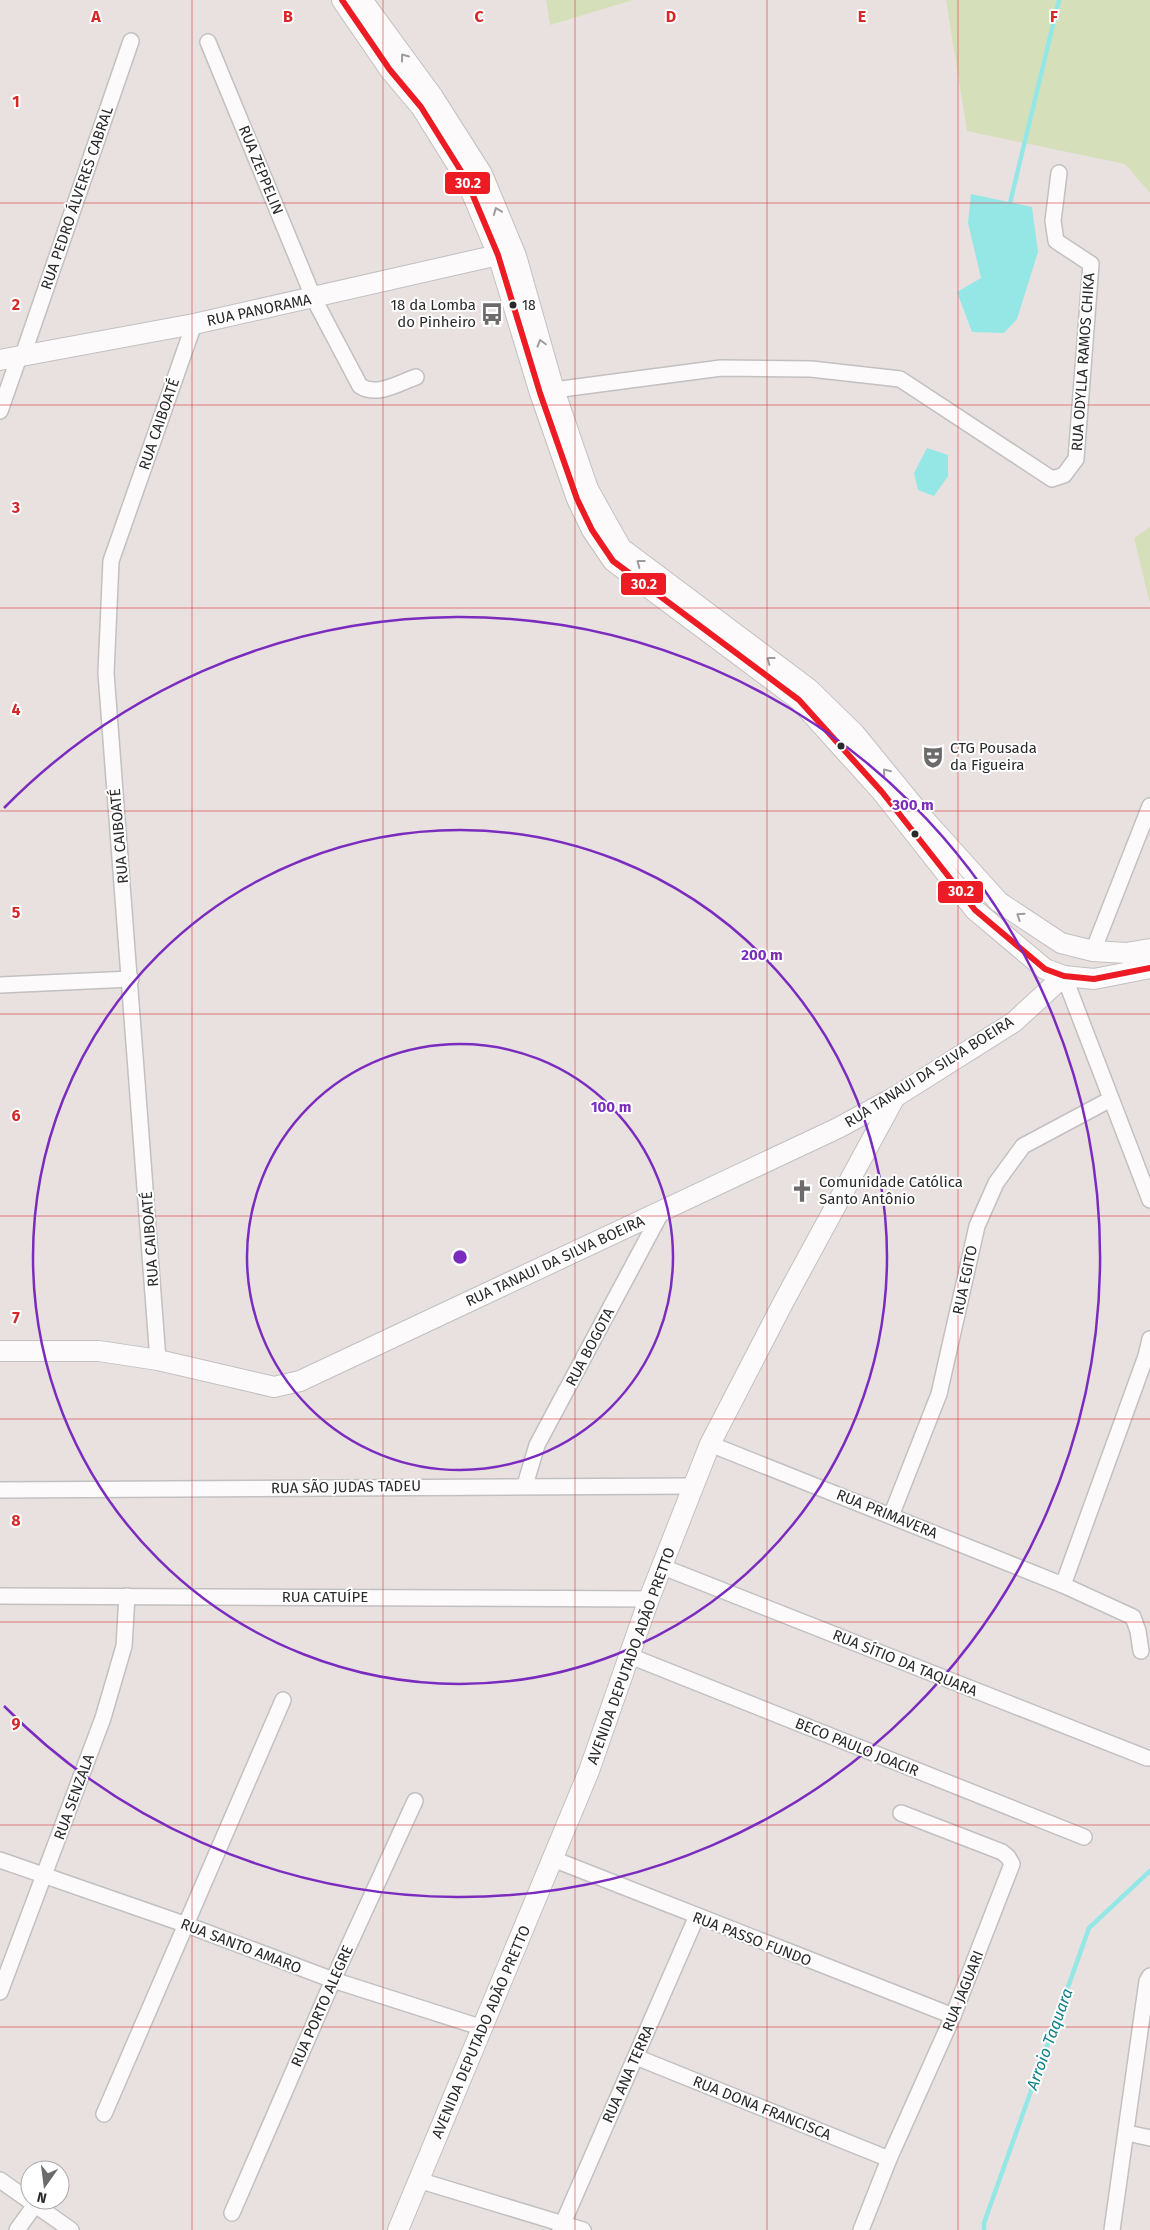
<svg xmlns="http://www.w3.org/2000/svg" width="1150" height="2230" font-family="'Fira Sans',sans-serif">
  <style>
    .green { fill: #d5e0ba }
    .water { fill: #95e7e6 }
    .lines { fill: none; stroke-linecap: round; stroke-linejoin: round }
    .stream { stroke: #95e7e6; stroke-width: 4.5 }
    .street-casing { stroke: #c2c0c1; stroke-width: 18 }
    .secondary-casing { stroke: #c2c0c1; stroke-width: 22 }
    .street { stroke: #fcfafa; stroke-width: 15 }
    .secondary { stroke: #fcfafa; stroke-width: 20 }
    .bus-1-casing { stroke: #fff; stroke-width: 10 }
    .bus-1 { stroke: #ed1c24; stroke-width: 6 }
    .oneway { stroke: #9e9c9c }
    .grid { fill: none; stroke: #d62828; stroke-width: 1; stroke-opacity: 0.55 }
    .ring { fill: none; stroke: #7b2cbf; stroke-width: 2.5 }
    .bus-dot { fill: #2a2a2a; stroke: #fff; stroke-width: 2 }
    .labels { text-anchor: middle; stroke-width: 4; stroke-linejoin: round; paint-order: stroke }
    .bus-label { font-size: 14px; fill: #2a2a2a; stroke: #fff; text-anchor: start }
    .street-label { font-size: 15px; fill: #2a2a2a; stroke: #fff }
    .poi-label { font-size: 15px; fill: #2a2a2a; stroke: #fff; text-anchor: start }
    .water-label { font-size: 16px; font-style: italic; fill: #128289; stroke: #fff }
    .grid-label { font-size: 16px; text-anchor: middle; font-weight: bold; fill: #d62828; stroke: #fff; stroke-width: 4; stroke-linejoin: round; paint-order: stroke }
    .centre { fill: #7b2cbf; stroke: #fff; stroke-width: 2.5 }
    .ring-label { font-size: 15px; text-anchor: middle; font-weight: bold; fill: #7b2cbf; stroke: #fff; stroke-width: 4; stroke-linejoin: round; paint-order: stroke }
    .line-badge { stroke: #fff; stroke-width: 2 }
    .badge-label { font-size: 14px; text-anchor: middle; font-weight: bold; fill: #fff }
  </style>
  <rect width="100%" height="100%" fill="#e8e1e0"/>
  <g class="green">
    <path d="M 546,0 L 633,0 L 550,25 Z"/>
    <path d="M 946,0 L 1150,0 L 1150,193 L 1125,164 L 967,131 Z"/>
    <path d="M 1150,527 L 1150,603 L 1134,538 Z"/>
  </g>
  <g class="water">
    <path d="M 971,194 L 1032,207 L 1038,252 L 1017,319 L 1004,333 L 972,332 L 957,292 L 981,278 L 968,223 Z"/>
    <path d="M 927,448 L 948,455 L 948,476 L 934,496 L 918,490 L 914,473 Z"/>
  </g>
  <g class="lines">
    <g class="stream">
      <path d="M 1009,207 L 1059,0"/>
      <path d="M 984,2230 L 984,2223 L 1089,1928 L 1150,1871"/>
    </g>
    <defs>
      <g id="street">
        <path d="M 208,42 L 314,299 L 360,386 C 377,397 399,383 416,377"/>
        <path d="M 23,355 L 131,41"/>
        <path d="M 554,390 L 721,368 L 811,369 L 900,379 L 1052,479 L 1064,475 L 1076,459 L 1091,264 L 1056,241 L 1053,221 L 1059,173"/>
        <path d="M 0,411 L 19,357"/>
        <path d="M 1093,951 L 1150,806"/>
        <path d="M 1064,976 L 1150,1200"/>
        <path d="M 0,985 L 131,979"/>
        <path d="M 158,1360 L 106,673 L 111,561 L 194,324"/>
        <path d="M 710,1444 L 1063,1585 L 1133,1617 L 1138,1631 L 1141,1651"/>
        <path d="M 525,1485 L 537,1445 L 662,1211"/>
        <path d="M 0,1490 L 693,1486"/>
        <path d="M 891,1516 L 939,1394 L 977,1226 L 996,1183 L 1023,1146 L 1111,1099"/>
        <path d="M 663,1567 L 1147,1758"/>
        <path d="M 1063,1585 L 1146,1356 L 1150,1339"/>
        <path d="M 0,1596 L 649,1599"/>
        <path d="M 630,1656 L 1084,1837"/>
        <path d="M 553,1859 L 953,2016"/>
        <path d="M 0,1860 L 187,1925 L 333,1980 L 483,2028"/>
        <path d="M 0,1992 L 103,1718 L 124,1646 L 127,1596"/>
        <path d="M 636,2057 L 889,2159"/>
        <path d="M 104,2114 L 283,1700"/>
        <path d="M 1127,2133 L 1150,2138"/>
        <path d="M 0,2180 L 71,2230"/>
        <path d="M 418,2180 L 583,2230"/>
        <path d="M 232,2213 L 333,1980 L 415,1801"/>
        <path d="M 17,2230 L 35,2205"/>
        <path d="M 560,2230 L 696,1918"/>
        <path d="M 861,2230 L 889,2159 L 953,2016 L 1012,1864 L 1008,1857 L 1002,1852 L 901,1813"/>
        <path d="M 1112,2230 L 1147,1981 L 1150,1976"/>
      </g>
      <g id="secondary">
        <path d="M 342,0 L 390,70 L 421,107 L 466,179 L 498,255 L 540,393 L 577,499 L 592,530 L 613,561 L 799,700 L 882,792 L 975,910 L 1045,969 L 1064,976 L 1094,979 L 1150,968"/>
        <path d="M 362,0 L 433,97 L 482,174 L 516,256 L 554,390 L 588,489 L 621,548 L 809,689 L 855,734 L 926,821 L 999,902 L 1061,943 L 1093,951 L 1126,953 L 1150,949"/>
        <path d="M 0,360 L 194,324 L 498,255 L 511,256"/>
        <path d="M 0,1351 L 99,1351 L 158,1360 L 274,1387 L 300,1381 L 838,1128 L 895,1097 L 1014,1022 L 1064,976"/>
        <path d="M 398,2230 L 589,1771 L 649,1599 L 710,1444 L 784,1301 L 895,1097"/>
      </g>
    </defs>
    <use href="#street" class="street-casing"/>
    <use href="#secondary" class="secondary-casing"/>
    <use href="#street" class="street"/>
    <use href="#secondary" class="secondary"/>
    <defs>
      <path id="bus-1" d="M 342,0 L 390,70 L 421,107 L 466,179 L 498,255 L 540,393 L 577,499 L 592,530 L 613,561 L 799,700 L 882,792 L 975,910 L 1045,969 L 1064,976 L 1094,979 L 1150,968"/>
    </defs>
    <use href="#bus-1" class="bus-1-casing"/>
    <use href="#bus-1" class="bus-1"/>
  </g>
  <defs><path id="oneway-chevron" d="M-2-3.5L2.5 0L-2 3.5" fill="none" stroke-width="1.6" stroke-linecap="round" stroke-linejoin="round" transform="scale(1.25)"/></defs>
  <g class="oneway">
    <use href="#oneway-chevron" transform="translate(404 57) rotate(-126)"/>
    <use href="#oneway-chevron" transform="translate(497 211) rotate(-112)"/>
    <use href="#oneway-chevron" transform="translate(541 343) rotate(-106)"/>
    <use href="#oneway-chevron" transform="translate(640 563) rotate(-143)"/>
    <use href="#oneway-chevron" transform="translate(770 660) rotate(-143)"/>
    <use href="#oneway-chevron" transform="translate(886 772) rotate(-129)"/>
    <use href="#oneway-chevron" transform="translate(1020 916) rotate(-146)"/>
  </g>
  <path class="grid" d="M 192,0 L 192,2230M 383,0 L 383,2230M 575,0 L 575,2230M 767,0 L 767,2230M 958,0 L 958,2230M 0,203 L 1150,203M 0,405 L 1150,405M 0,608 L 1150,608M 0,811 L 1150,811M 0,1014 L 1150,1014M 0,1216 L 1150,1216M 0,1419 L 1150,1419M 0,1622 L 1150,1622M 0,1825 L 1150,1825M 0,2027 L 1150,2027"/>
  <g class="ring">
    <circle cx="460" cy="1257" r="213"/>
    <circle cx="460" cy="1257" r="427"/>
    <path d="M4 808A640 640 0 1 1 4 1706"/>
  </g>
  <defs>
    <symbol id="bus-bare" viewBox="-9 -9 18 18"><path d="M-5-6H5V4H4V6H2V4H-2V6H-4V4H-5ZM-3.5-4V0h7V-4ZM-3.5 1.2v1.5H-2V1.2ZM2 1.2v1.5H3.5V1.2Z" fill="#6c6a6a" stroke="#fff" stroke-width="2.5" paint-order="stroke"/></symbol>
    <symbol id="theatre-bare" viewBox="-9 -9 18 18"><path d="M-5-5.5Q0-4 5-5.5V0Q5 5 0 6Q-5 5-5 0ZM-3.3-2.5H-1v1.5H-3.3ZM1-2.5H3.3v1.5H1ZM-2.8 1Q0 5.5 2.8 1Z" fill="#6c6a6a" stroke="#fff" stroke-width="2.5" paint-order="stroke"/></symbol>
    <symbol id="church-bare" viewBox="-9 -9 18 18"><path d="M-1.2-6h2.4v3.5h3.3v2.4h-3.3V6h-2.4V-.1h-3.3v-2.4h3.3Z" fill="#6c6a6a" stroke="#fff" stroke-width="2.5" paint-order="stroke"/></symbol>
  </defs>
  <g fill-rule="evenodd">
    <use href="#bus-bare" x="476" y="298" width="32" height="32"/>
    <use href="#theatre-bare" x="917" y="741" width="32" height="32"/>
    <use href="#church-bare" x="786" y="1175" width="32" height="32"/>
  </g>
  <g class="bus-dot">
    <circle cx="513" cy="305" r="4.5"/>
    <circle cx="841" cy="746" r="4.5"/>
    <circle cx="915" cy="834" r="4.5"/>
  </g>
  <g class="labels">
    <g class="bus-label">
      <text x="522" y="310">18</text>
    </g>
    <g class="street-label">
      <text transform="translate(261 170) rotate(68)" y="5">RUA ZEPPELIN</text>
      <text transform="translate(77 198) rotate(-71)" y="5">RUA PEDRO ÁLVERES CABRAL</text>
      <text transform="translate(259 310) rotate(-12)" y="5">RUA PANORAMA</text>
      <text transform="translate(1083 362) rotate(-86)" y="5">RUA ODYLLA RAMOS CHIKA</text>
      <text transform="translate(159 424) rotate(-71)" y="5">RUA CAIBOATÉ</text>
      <text transform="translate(119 836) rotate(-95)" y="5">RUA CAIBOATÉ</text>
      <text transform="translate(929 1072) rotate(-32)" y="5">RUA TANAUI DA SILVA BOEIRA</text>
      <text transform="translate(150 1239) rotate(-94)" y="5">RUA CAIBOATÉ</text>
      <text transform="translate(555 1261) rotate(-25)" y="5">RUA TANAUI DA SILVA BOEIRA</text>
      <text transform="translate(965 1280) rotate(-78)" y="5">RUA EGITO</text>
      <text transform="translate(590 1347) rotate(-62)" y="5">RUA BOGOTA</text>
      <text transform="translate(346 1487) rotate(-1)" y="5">RUA SÃO JUDAS TADEU</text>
      <text transform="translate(887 1514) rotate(22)" y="5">RUA PRIMAVERA</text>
      <text x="325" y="1602">RUA CATUÍPE</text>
      <text transform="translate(631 1656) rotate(-70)" y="5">AVENIDA DEPUTADO ADÃO PRETTO</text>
      <text transform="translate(905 1663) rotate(22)" y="5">RUA SÍTIO DA TAQUARA</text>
      <text transform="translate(857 1747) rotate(22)" y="5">BECO PAULO JOACIR</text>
      <text transform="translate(74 1797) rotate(-70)" y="5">RUA SENZALA</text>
      <text transform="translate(752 1939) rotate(21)" y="5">RUA PASSO FUNDO</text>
      <text transform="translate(241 1946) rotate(21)" y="5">RUA SANTO AMARO</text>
      <text transform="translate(963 1991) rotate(-68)" y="5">RUA JAGUARI</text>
      <text transform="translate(322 2006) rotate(-66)" y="5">RUA PORTO ALEGRE</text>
      <text transform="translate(481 2032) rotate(-67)" y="5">AVENIDA DEPUTADO ADÃO PRETTO</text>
      <text transform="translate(628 2074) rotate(-66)" y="5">RUA ANA TERRA</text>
      <text transform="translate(762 2108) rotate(22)" y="5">RUA DONA FRANCISCA</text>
    </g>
    <g class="poi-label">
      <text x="476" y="310" text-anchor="end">18 da Lomba<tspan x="476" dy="17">do Pinheiro</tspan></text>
      <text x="950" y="753">CTG Pousada<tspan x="950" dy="17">da Figueira</tspan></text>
      <text x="819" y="1187">Comunidade Católica<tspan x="819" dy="17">Santo Antônio</tspan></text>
    </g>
    <g class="water-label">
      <text transform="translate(1049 2039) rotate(-70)" y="6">Arroio Taquara</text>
    </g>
  </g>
  <g class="grid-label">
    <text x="96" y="22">A</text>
    <text x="288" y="22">B</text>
    <text x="479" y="22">C</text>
    <text x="671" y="22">D</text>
    <text x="862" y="22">E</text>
    <text x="1054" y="22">F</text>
    <text x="16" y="107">1</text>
    <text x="16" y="310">2</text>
    <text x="16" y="513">3</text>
    <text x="16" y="715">4</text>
    <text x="16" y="918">5</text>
    <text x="16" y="1121">6</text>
    <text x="16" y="1323">7</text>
    <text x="16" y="1526">8</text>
    <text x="16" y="1729">9</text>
  </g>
  <circle cx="460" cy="1257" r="8" class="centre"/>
  <g class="ring-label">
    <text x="913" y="810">300 m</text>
    <text x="762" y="960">200 m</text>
    <text x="611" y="1112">100 m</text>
  </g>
  <g class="line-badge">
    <rect x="444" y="171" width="47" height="24" rx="5" fill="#ed1c24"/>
    <rect x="620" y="572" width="47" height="24" rx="5" fill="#ed1c24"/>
    <rect x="937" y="880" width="47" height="24" rx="5" fill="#ed1c24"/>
  </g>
  <g class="badge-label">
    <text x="468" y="188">30.2</text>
    <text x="644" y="589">30.2</text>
    <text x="961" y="896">30.2</text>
  </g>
  <g transform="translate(45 2185) rotate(194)"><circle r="24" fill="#ffffff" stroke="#aaaaaa"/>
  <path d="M0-4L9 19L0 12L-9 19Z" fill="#6c6a6a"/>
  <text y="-8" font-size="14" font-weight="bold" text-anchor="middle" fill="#2a2a2a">N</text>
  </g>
</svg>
